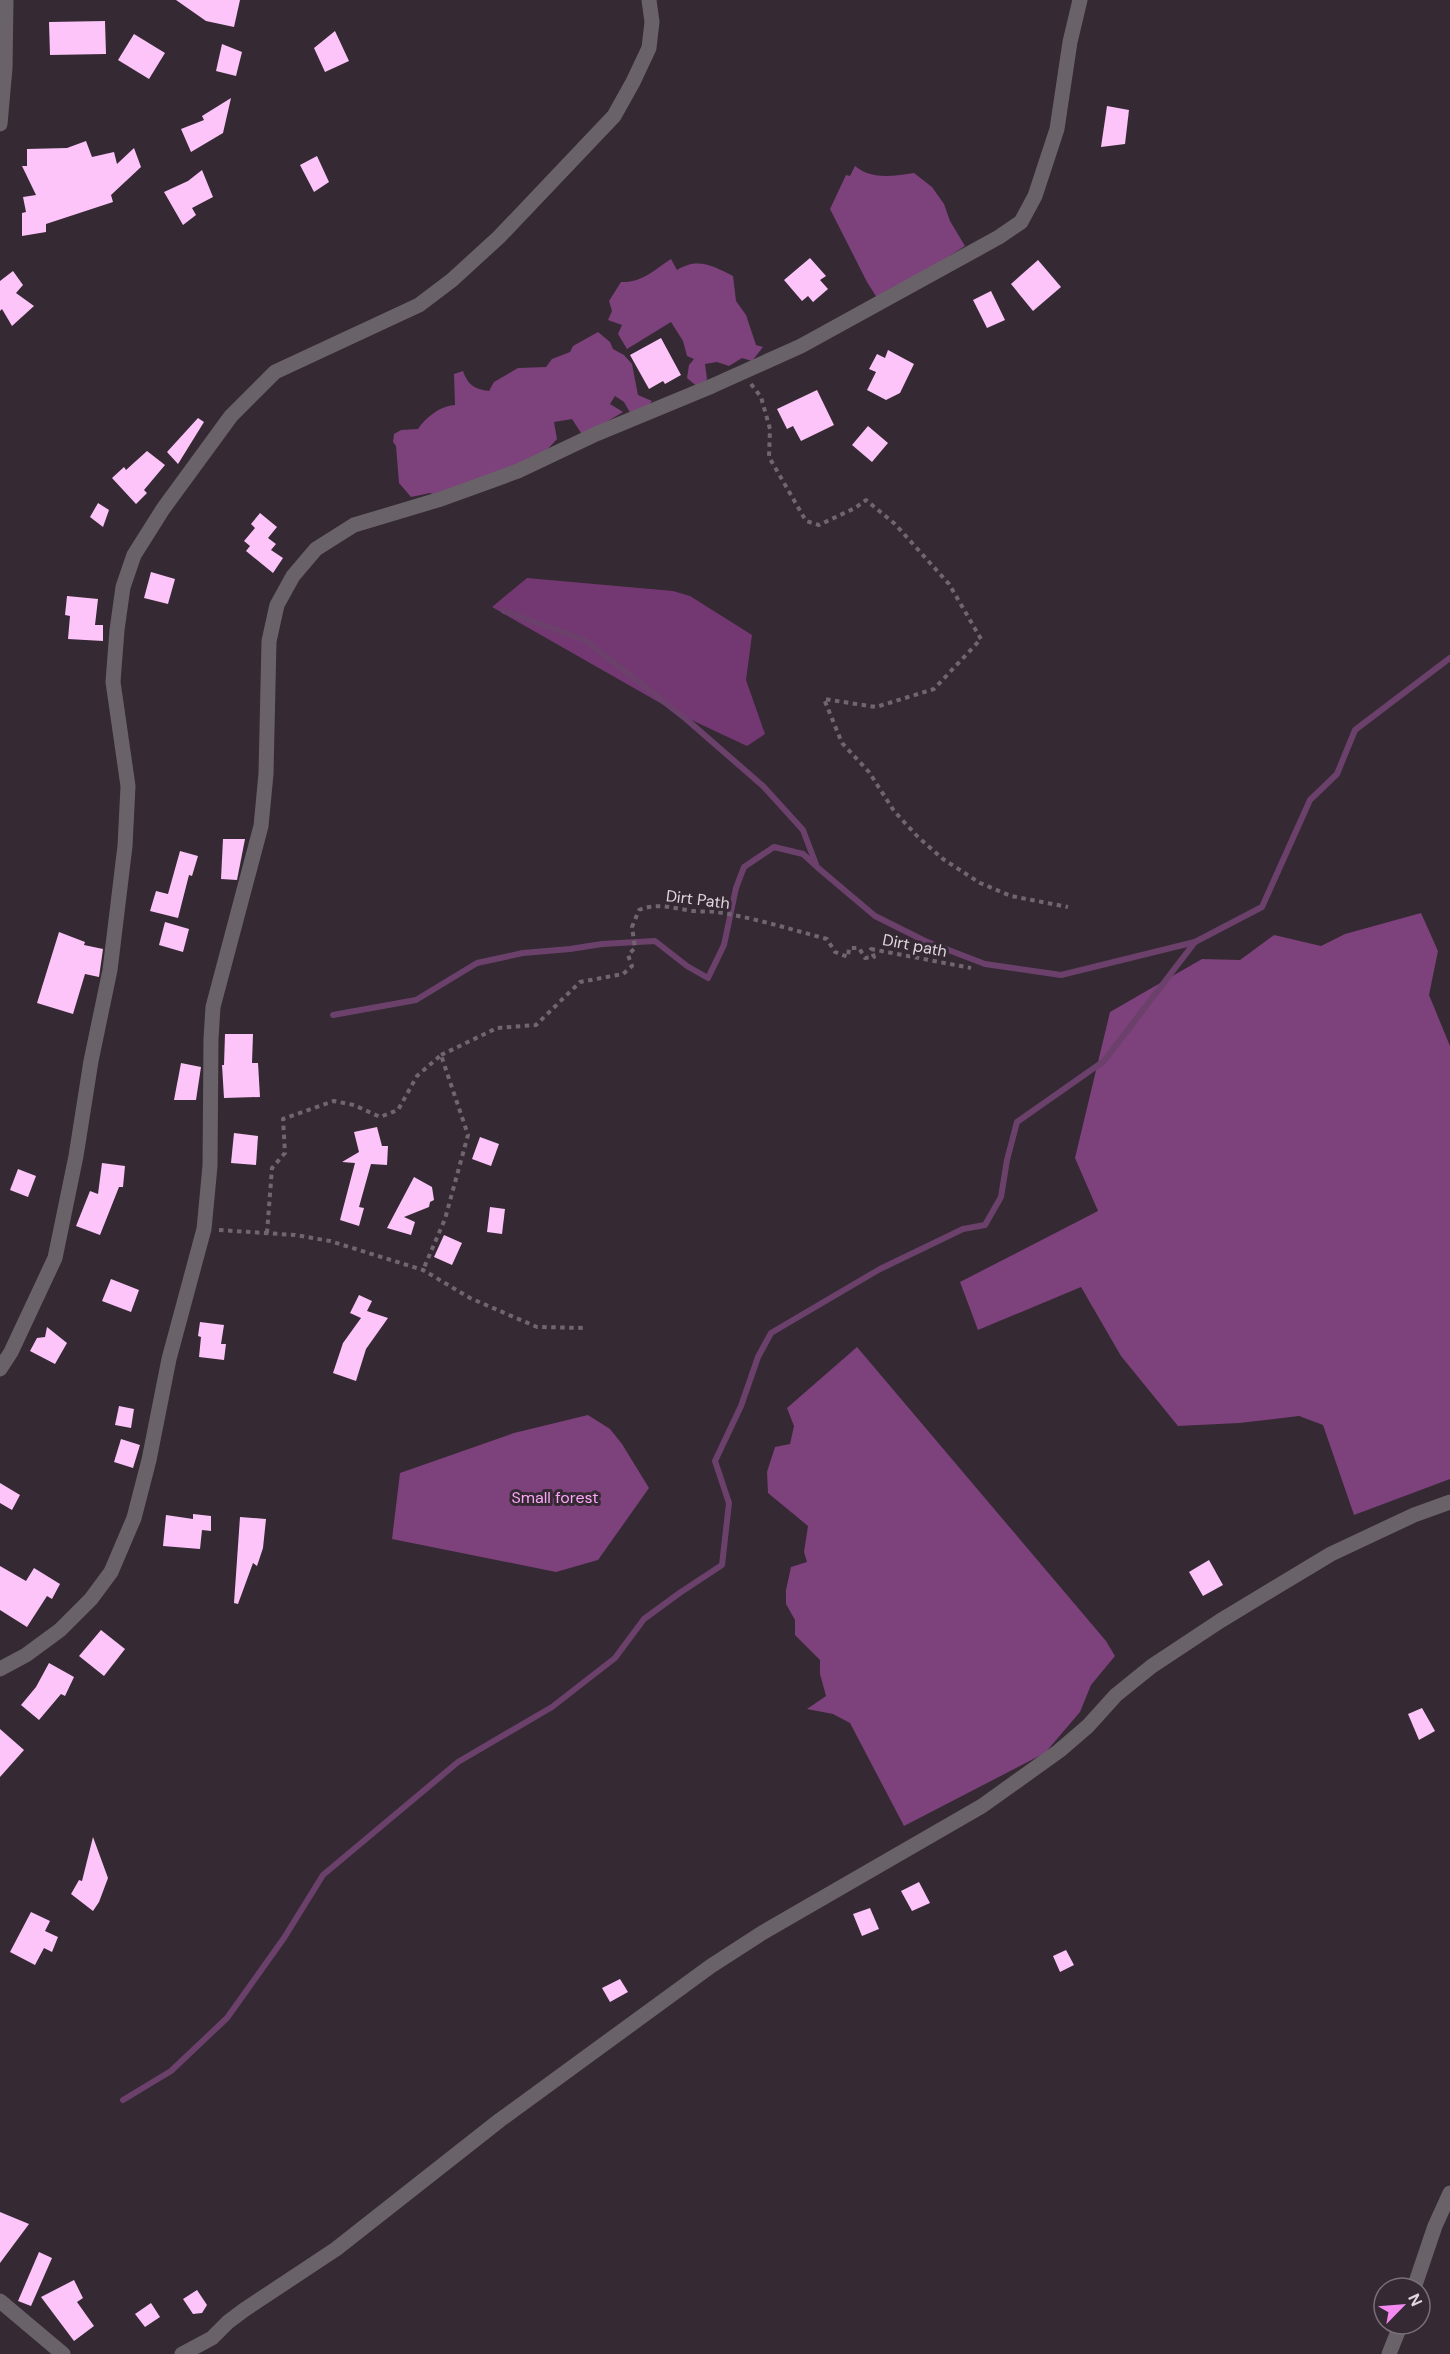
<svg xmlns="http://www.w3.org/2000/svg" width="1450" height="2354" font-family="'DM Sans',sans-serif">
  <style>
    .green { fill: #733871 }
    .forest { fill: #7d417b }
    .lines { fill: none; stroke-linecap: round; stroke-linejoin: round }
    .stream { stroke: #6b416c; stroke-width: 6 }
    .building { fill: #fcc4f9 }
    .path { stroke: #716670; stroke-width: 4; stroke-dasharray: 4.5 4.5; stroke-linecap: butt }
    .minor { stroke: #696369; stroke-width: 15 }
    .labels { text-anchor: middle; stroke-width: 6; stroke-linejoin: round; paint-order: stroke }
    .street-label { font-size: 16px; fill: #e0d8df; stroke: #352934 }
    .park-label { font-size: 16px; fill: #fea7fa; stroke: #352934 }
  </style>
  <rect width="100%" height="100%" fill="#352934"/>
  <path class="green" d="M 527,578 L 673,591 L 690,596 L 752,635 L 746,680 L 765,734 L 747,746 L 683,716 L 492,607 Z"/>
  <g class="forest">
    <path d="M 855,166 C 871,180 894,176 914,173 L 932,187 L 944,204 L 950,221 L 965,246 L 879,301 L 867,282 L 830,209 L 846,175 L 850,176 Z"/>
    <path d="M 671,259 L 677,270 C 698,257 713,266 733,276 L 736,301 L 746,315 L 756,345 L 763,347 L 752,361 L 742,358 L 729,366 L 717,362 L 705,364 L 707,379 L 699,388 L 687,378 L 689,365 L 694,359 L 687,356 L 683,341 L 671,322 L 627,349 L 618,334 L 622,325 L 608,320 L 612,311 L 609,301 L 621,282 C 642,283 654,270 671,259 Z"/>
    <path d="M 598,332 L 610,342 L 613,349 L 624,355 L 632,364 L 638,395 L 652,401 L 645,410 L 632,416 L 624,402 L 615,396 L 610,404 L 623,412 L 583,436 L 572,419 L 554,422 L 557,439 L 544,453 L 438,496 L 430,493 L 411,497 L 399,483 L 396,446 L 393,442 L 394,434 L 401,430 L 418,429 C 426,417 440,406 455,405 L 454,374 L 463,371 C 468,385 474,389 489,391 L 494,382 L 518,368 L 546,367 L 552,359 L 570,352 L 573,346 Z"/>
    <path d="M 1421,913 L 1438,951 L 1429,995 L 1450,1046 L 1450,1479 L 1354,1515 L 1323,1425 L 1299,1416 L 1239,1423 L 1178,1426 L 1121,1356 L 1081,1287 L 978,1330 L 960,1282 L 1098,1211 L 1075,1158 L 1110,1012 L 1202,959 L 1240,960 L 1274,935 L 1321,946 L 1345,934 Z"/>
    <path d="M 857,1347 L 1106,1641 L 1115,1656 L 1091,1685 L 1080,1712 L 1045,1753 L 904,1826 L 850,1723 L 833,1714 L 807,1709 L 826,1696 L 820,1674 L 820,1660 L 795,1635 L 795,1620 L 786,1604 L 786,1590 L 791,1567 L 807,1562 L 804,1552 L 808,1526 L 768,1493 L 767,1472 L 775,1447 L 790,1444 L 794,1426 L 787,1408 Z"/>
    <path d="M 588,1415 L 610,1429 L 622,1444 L 649,1488 L 598,1560 L 556,1572 L 392,1539 L 400,1473 L 514,1433 Z"/>
  </g>
  <g class="lines">
    <g class="stream">
      <path d="M 504,611 L 585,640 L 686,719 L 763,786 L 803,830 L 817,867 L 875,916 L 925,941 L 985,964 L 1061,975 L 1195,942 L 1262,907 L 1310,800 L 1337,774 L 1355,730 L 1450,658"/>
      <path d="M 333,1015 L 416,1000 L 477,963 L 523,953 L 570,949 L 602,944 L 655,941 L 687,966 L 708,978 L 724,945 L 736,888 L 744,867 L 774,847 L 803,854 L 815,865"/>
      <path d="M 123,2100 L 171,2071 L 227,2018 L 284,1938 L 323,1875 L 458,1762 L 552,1707 L 615,1658 L 644,1619 L 681,1592 L 722,1565 L 729,1503 L 715,1461 L 741,1406 L 758,1357 L 771,1333 L 880,1269 L 963,1229 L 985,1225 L 1001,1197 L 1007,1160 L 1017,1122 L 1104,1061 L 1195,942"/>
    </g>
  </g>
  <g class="building">
    <path d="M 176,0 L 240,0 L 234,27 L 206,21 Z"/>
    <path d="M 105,21 L 106,54 L 50,55 L 49,22 Z"/>
    <path d="M 335,31 L 349,61 L 325,72 L 314,48 Z"/>
    <path d="M 134,34 L 165,53 L 149,79 L 118,60 Z"/>
    <path d="M 222,44 L 242,52 L 236,76 L 216,71 Z"/>
    <path d="M 231,98 L 223,133 L 191,152 L 181,129 L 204,120 L 202,116 Z"/>
    <path d="M 1107,106 L 1129,110 L 1125,144 L 1101,147 Z"/>
    <path d="M 86,141 L 92,157 L 114,152 L 117,164 L 134,148 L 141,167 L 111,195 L 113,202 L 46,224 L 46,232 L 22,236 L 22,213 L 26,212 L 23,197 L 36,195 L 22,166 L 27,166 L 27,149 L 67,148 Z"/>
    <path d="M 317,156 L 329,182 L 314,192 L 300,165 Z"/>
    <path d="M 202,170 L 213,197 L 192,208 L 196,215 L 183,225 L 164,192 L 188,181 Z"/>
    <path d="M 810,258 L 826,276 L 820,280 L 828,289 L 813,302 L 808,296 L 802,301 L 784,280 Z"/>
    <path d="M 1038,260 L 1061,287 L 1033,311 L 1011,284 Z"/>
    <path d="M 13,271 L 23,285 L 16,293 L 34,306 L 12,326 L 2,309 L 0,311 L 0,281 Z"/>
    <path d="M 991,291 L 1005,320 L 987,328 L 973,300 Z"/>
    <path d="M 661,338 L 681,375 L 665,384 L 663,381 L 649,389 L 630,355 Z"/>
    <path d="M 888,350 L 914,364 L 900,393 L 886,400 L 867,390 L 876,372 L 869,369 L 877,354 L 885,358 Z"/>
    <path d="M 817,390 L 834,425 L 801,441 L 793,426 L 787,429 L 777,409 Z"/>
    <path d="M 198,418 L 204,422 L 178,464 L 167,452 Z"/>
    <path d="M 868,426 L 888,443 L 872,462 L 852,445 Z"/>
    <path d="M 147,451 L 165,465 L 144,490 L 147,493 L 136,504 L 112,478 L 124,467 L 126,470 Z"/>
    <path d="M 98,503 L 109,510 L 103,527 L 90,517 Z"/>
    <path d="M 260,513 L 277,527 L 268,538 L 276,544 L 271,550 L 283,558 L 273,573 L 246,551 L 250,546 L 244,541 L 255,528 L 251,524 Z"/>
    <path d="M 151,572 L 175,579 L 168,604 L 144,598 Z"/>
    <path d="M 67,596 L 98,599 L 95,625 L 103,625 L 103,641 L 68,639 L 70,616 L 65,615 Z"/>
    <path d="M 223,839 L 245,839 L 237,880 L 221,879 Z"/>
    <path d="M 180,851 L 198,856 L 192,876 L 189,875 L 178,918 L 150,911 L 156,891 L 168,894 Z"/>
    <path d="M 165,922 L 189,929 L 183,952 L 159,945 Z"/>
    <path d="M 59,932 L 85,942 L 84,945 L 103,949 L 99,977 L 85,974 L 73,1014 L 37,1003 Z"/>
    <path d="M 225,1034 L 253,1034 L 252,1063 L 258,1063 L 260,1097 L 224,1098 L 222,1065 L 224,1065 Z"/>
    <path d="M 181,1063 L 201,1067 L 196,1100 L 174,1100 Z"/>
    <path d="M 377,1127 L 382,1146 L 388,1146 L 387,1165 L 371,1164 L 359,1207 L 364,1208 L 359,1226 L 340,1220 L 355,1163 L 342,1162 L 359,1152 L 354,1132 Z"/>
    <path d="M 234,1133 L 258,1136 L 256,1165 L 231,1163 Z"/>
    <path d="M 480,1137 L 499,1144 L 491,1166 L 472,1159 Z"/>
    <path d="M 102,1163 L 125,1166 L 123,1187 L 119,1187 L 100,1235 L 76,1226 L 90,1191 L 98,1194 Z"/>
    <path d="M 18,1169 L 36,1176 L 28,1197 L 10,1190 Z"/>
    <path d="M 414,1177 L 432,1187 L 434,1200 L 430,1202 L 429,1207 L 404,1217 L 415,1222 L 411,1235 L 387,1228 Z"/>
    <path d="M 490,1207 L 505,1209 L 502,1234 L 487,1232 Z"/>
    <path d="M 444,1235 L 462,1243 L 452,1265 L 434,1257 Z"/>
    <path d="M 111,1279 L 139,1290 L 131,1312 L 102,1301 Z"/>
    <path d="M 359,1295 L 372,1301 L 367,1311 L 388,1318 L 366,1349 L 356,1381 L 333,1373 L 343,1343 L 361,1318 L 350,1313 Z"/>
    <path d="M 200,1322 L 224,1325 L 221,1344 L 226,1344 L 224,1360 L 199,1357 L 201,1337 L 198,1336 Z"/>
    <path d="M 47,1327 L 67,1343 L 55,1364 L 30,1351 L 37,1338 L 45,1337 Z"/>
    <path d="M 119,1406 L 134,1409 L 131,1428 L 115,1425 Z"/>
    <path d="M 121,1439 L 140,1445 L 133,1468 L 114,1462 Z"/>
    <path d="M 0,1483 L 20,1495 L 12,1510 L 0,1503 Z"/>
    <path d="M 193,1514 L 211,1516 L 211,1531 L 202,1530 L 200,1549 L 163,1546 L 166,1515 L 193,1519 Z"/>
    <path d="M 240,1517 L 266,1519 L 263,1548 L 257,1566 L 253,1563 L 238,1604 L 234,1603 Z"/>
    <path d="M 1209,1560 L 1223,1585 L 1203,1596 L 1189,1572 Z"/>
    <path d="M 0,1566 L 26,1581 L 34,1568 L 60,1584 L 52,1599 L 47,1596 L 27,1627 L 0,1610 Z"/>
    <path d="M 101,1630 L 125,1649 L 104,1676 L 79,1656 Z"/>
    <path d="M 49,1663 L 74,1677 L 65,1696 L 61,1694 L 39,1720 L 21,1705 L 36,1687 Z"/>
    <path d="M 1422,1708 L 1435,1731 L 1419,1740 L 1408,1714 Z"/>
    <path d="M 0,1729 L 24,1750 L 0,1777 Z"/>
    <path d="M 93,1837 L 108,1878 L 99,1902 L 93,1911 L 71,1894 L 79,1880 L 82,1881 Z"/>
    <path d="M 919,1882 L 930,1903 L 912,1911 L 901,1891 Z"/>
    <path d="M 870,1908 L 879,1929 L 862,1936 L 853,1914 Z"/>
    <path d="M 31,1912 L 50,1921 L 45,1931 L 58,1937 L 52,1952 L 44,1948 L 35,1965 L 10,1952 Z"/>
    <path d="M 1066,1950 L 1074,1965 L 1060,1972 L 1053,1956 Z"/>
    <path d="M 620,1979 L 628,1992 L 610,2002 L 602,1988 Z"/>
    <path d="M 0,2212 L 29,2224 L 0,2263 Z"/>
    <path d="M 39,2252 L 52,2258 L 31,2306 L 18,2301 Z"/>
    <path d="M 74,2280 L 83,2298 L 77,2302 L 94,2326 L 74,2341 L 41,2297 Z"/>
    <path d="M 197,2290 L 207,2305 L 202,2313 L 193,2314 L 183,2299 Z"/>
    <path d="M 151,2303 L 160,2317 L 145,2327 L 135,2314 Z"/>
  </g>
  <g class="lines">
    <g class="path">
      <path d="M 751,384 L 761,397 L 770,429 L 769,457 L 806,521 L 819,525 L 855,508 L 866,500 L 895,524 L 949,584 L 981,639 L 934,689 L 876,707 L 824,699 L 842,743 L 869,772 L 894,811 L 918,837 L 943,859 L 980,883 L 1011,896 L 1068,907"/>
      <path d="M 441,1055 L 497,1028 L 536,1025 L 580,982 L 623,974 L 632,966 L 628,955 L 635,948 L 632,927 L 639,910 C 658,902 675,909 694,911 C 702,912 710,911 717,912 C 754,918 790,929 827,939 L 835,952 L 848,957 L 849,948 L 859,948 L 865,958 L 874,957 L 871,949 L 971,968"/>
      <path d="M 219,1230 L 295,1235 L 330,1241 L 423,1270 L 470,1298 L 537,1327 L 587,1328"/>
      <path d="M 267,1233 L 272,1168 L 285,1153 L 283,1119 L 334,1101 L 354,1105 L 380,1117 L 398,1110 L 417,1076 L 441,1055 L 468,1135 L 445,1219 L 423,1270"/>
    </g>
    <g class="minor">
      <path d="M 0,124 L 5,68 L 6,0"/>
      <path d="M 0,1369 L 11,1352 L 55,1258 L 76,1156 L 91,1061 L 110,970 L 125,846 L 128,786 L 113,682 L 117,630 L 123,587 L 134,555 L 163,509 L 231,416 L 275,372 L 419,305 L 452,280 L 499,237 L 614,116 L 633,82 L 649,48 L 652,22 L 649,0"/>
      <path d="M 0,1669 L 26,1655 L 60,1630 L 91,1599 L 111,1572 L 134,1518 L 149,1460 L 169,1359 L 204,1229 L 210,1166 L 211,1039 L 213,1007 L 261,826 L 266,774 L 269,641 L 277,605 L 293,576 L 316,549 L 354,525 L 441,499 L 518,471 L 596,434 L 712,386 L 801,346 L 999,237 L 1021,222 L 1035,196 L 1057,129 L 1070,42 L 1080,0"/>
      <path d="M 1414,2288 L 1435,2226 L 1450,2193"/>
      <path d="M 0,2301 L 63,2354"/>
      <path d="M 182,2354 L 212,2338 L 228,2322 L 244,2310 L 336,2249 L 500,2120 L 711,1966 L 762,1933 L 982,1806 L 1059,1751 L 1088,1726 L 1116,1695 L 1152,1666 L 1220,1621 L 1331,1554 L 1414,1515 L 1450,1502"/>
      <path d="M 1389,2354 L 1401,2324"/>
    </g>
  </g>
  <g class="labels">
    <g class="street-label">
      <text transform="translate(698 899) rotate(7)" y="6">Dirt Path</text>
      <text transform="translate(915 945) rotate(11)" y="6">Dirt path</text>
    </g>
    <g class="park-label">
      <text x="555" y="1503">Small forest</text>
    </g>
  </g>
  <g transform="translate(1402 2306) rotate(65)"><circle r="28" fill="#352934" stroke="#796f78" stroke-width="1.5"/>
  <path d="M0-4.5L10 22L0 15L-10 22Z" fill="#f489f1"/>
  <text y="-9" font-size="16" font-weight="bold" text-anchor="middle" fill="#e0d8df">N</text>
  </g>
</svg>
